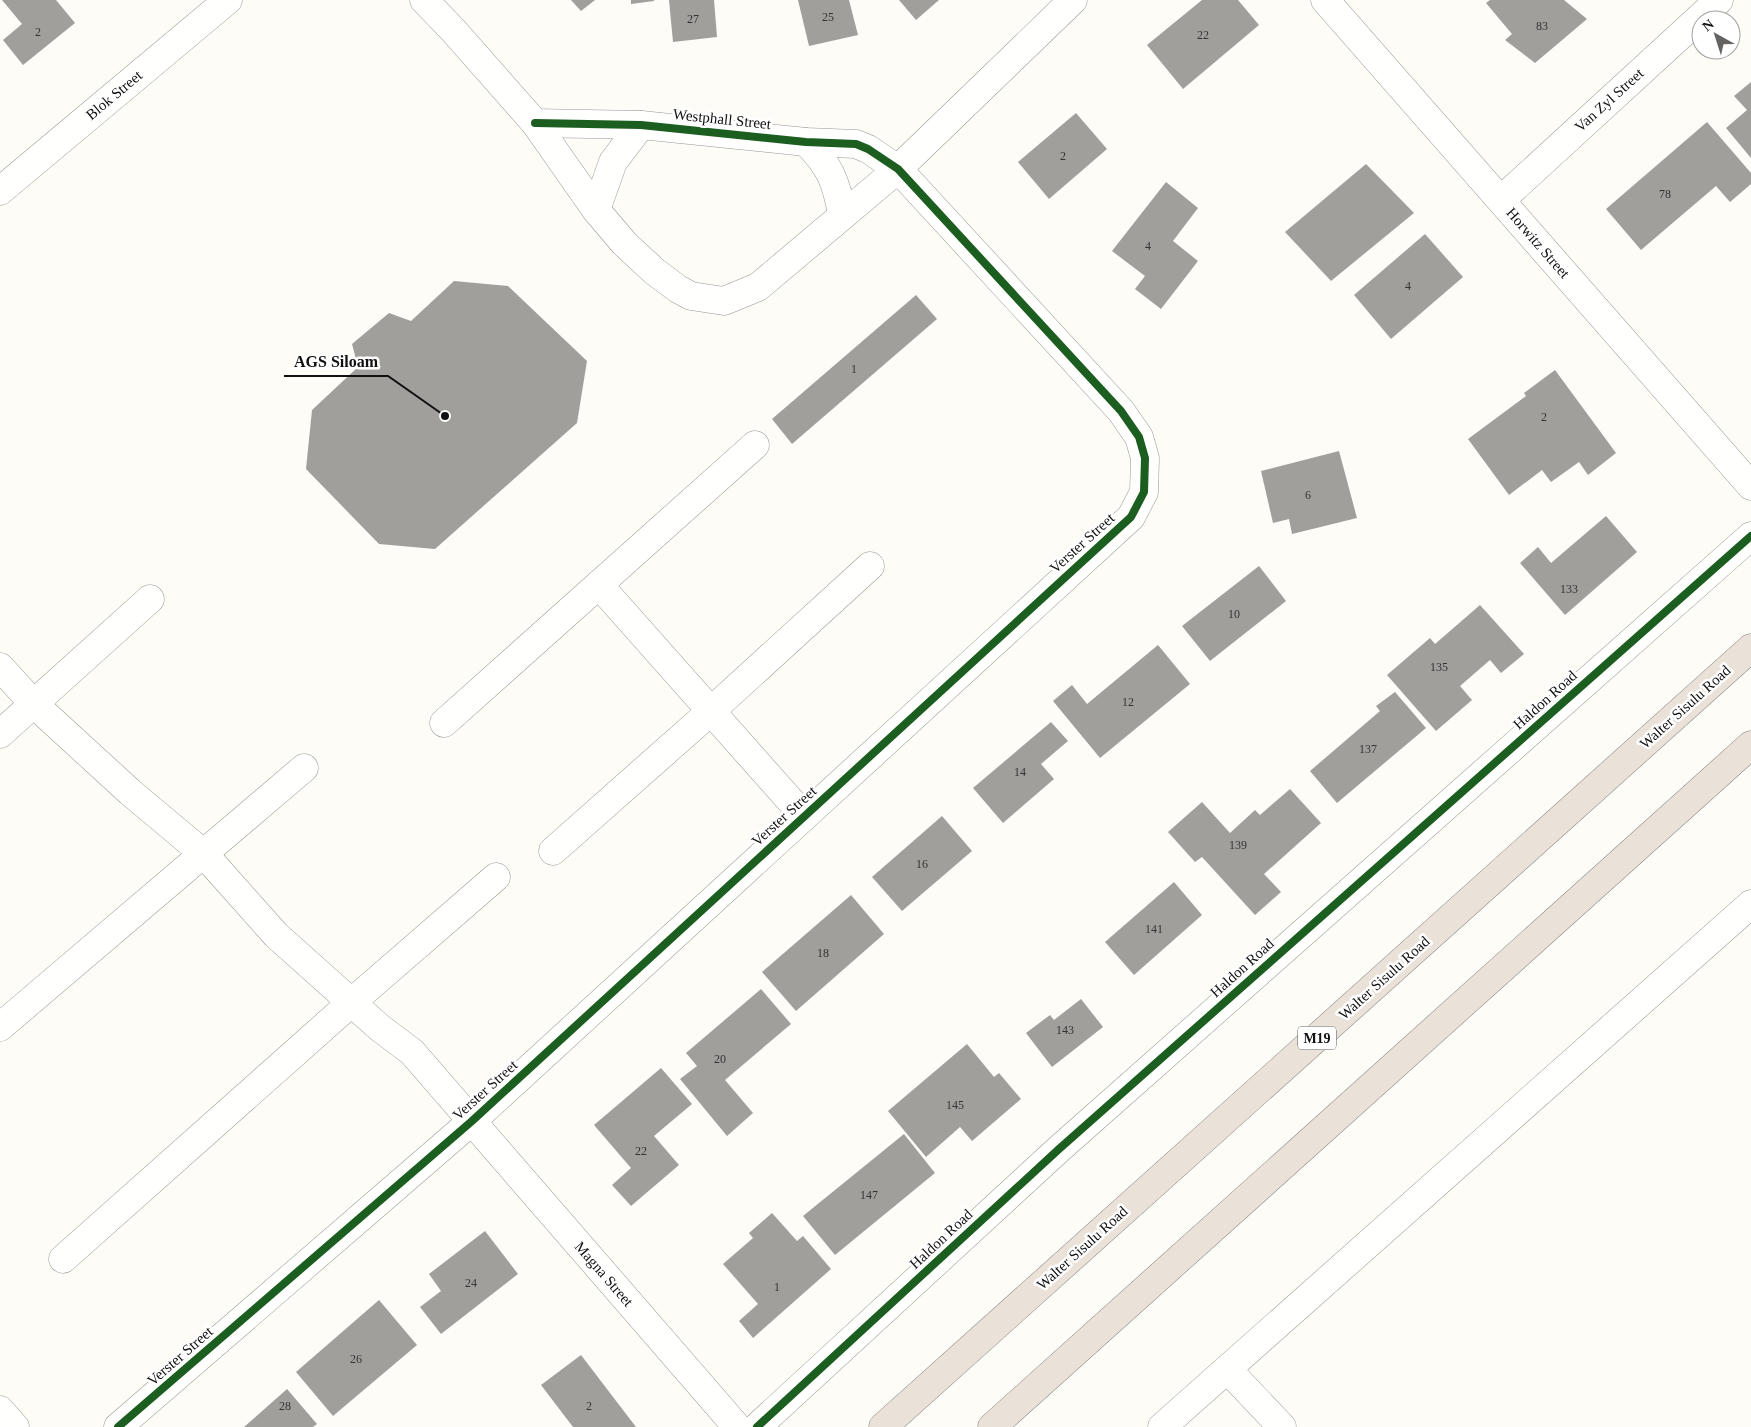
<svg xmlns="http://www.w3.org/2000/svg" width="1751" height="1427" font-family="'Times New Roman',serif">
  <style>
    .building { fill: #a19f9c }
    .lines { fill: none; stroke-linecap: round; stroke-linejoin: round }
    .street-casing { stroke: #979795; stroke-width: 29 }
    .highway-casing { stroke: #858482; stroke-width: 29 }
    .street { stroke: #fffffe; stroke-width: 28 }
    .highway { stroke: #eae1d8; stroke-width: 28 }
    .cycleway-casing { stroke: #fff; stroke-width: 11 }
    .cycleway { stroke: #1b5e20; stroke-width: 8 }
    .labels { text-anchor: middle; stroke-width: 5; stroke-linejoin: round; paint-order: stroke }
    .number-label { font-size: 12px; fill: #353434 }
    .shield { fill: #fff; stroke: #585858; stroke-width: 1 }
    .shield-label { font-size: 14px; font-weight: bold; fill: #111 }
    .street-label { font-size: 15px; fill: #111; stroke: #fff }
    .leader { fill: none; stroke: #111; stroke-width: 2 }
    .callout-dot { fill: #111; stroke: #fff; stroke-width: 2 }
    .callout-label { font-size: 16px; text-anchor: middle; font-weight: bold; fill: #111; stroke: #fff; stroke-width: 5; stroke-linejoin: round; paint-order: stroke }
  </style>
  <rect width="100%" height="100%" fill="#fdfcf7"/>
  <g class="building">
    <path d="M 2,0 L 56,0 L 75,23 L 23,65 L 3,40 L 22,24 Z"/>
    <path d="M 571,0 L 595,0 L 581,11 Z"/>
    <path d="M 631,0 L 654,0 L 654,1 L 631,4 Z"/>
    <path d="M 669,0 L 714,0 L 717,37 L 673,42 Z"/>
    <path d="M 798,0 L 849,0 L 858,35 L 809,46 Z"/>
    <path d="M 899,0 L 939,0 L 916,20 Z"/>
    <path d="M 1202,0 L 1238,0 L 1259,25 L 1183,89 L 1147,45 Z"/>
    <path d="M 1490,0 L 1564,0 L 1587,19 L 1535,63 L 1505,40 L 1512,34 L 1486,3 Z"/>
    <path d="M 1751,82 L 1751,158 L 1726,128 L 1747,110 L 1734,96 Z"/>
    <path d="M 1076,113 L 1107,149 L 1049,199 L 1018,162 Z"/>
    <path d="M 1707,122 L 1751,173 L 1751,184 L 1730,202 L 1716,186 L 1641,250 L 1606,209 Z"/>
    <path d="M 1366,164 L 1414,213 L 1331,281 L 1285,232 Z"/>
    <path d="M 1166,182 L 1198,208 L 1173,241 L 1198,261 L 1161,309 L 1135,289 L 1145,276 L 1112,251 Z"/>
    <path d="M 1425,234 L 1463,277 L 1391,339 L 1354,295 Z"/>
    <path d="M 454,281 L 508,286 L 587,361 L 577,423 L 435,549 L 379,544 L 306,469 L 312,410 L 358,367 L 352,344 L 389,313 L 411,321 Z"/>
    <path d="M 916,295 L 937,319 L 792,444 L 772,419 Z"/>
    <path d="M 1555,370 L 1616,453 L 1588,475 L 1579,462 L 1551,482 L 1542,470 L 1509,495 L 1468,439 L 1526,396 L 1524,393 Z"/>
    <path d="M 1339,451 L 1357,518 L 1292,534 L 1289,519 L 1273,523 L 1261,471 Z"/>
    <path d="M 1606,516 L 1637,552 L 1565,615 L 1520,563 L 1538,547 L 1551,563 Z"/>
    <path d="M 1259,566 L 1286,601 L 1210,661 L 1182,626 Z"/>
    <path d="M 1480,605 L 1524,654 L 1501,673 L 1490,660 L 1460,686 L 1472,700 L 1436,731 L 1387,675 L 1430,638 L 1435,644 Z"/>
    <path d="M 1158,645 L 1190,684 L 1100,758 L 1053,701 L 1072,685 L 1087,704 Z"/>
    <path d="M 1395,692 L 1426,728 L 1337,803 L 1310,771 L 1380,711 L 1376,706 Z"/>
    <path d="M 1051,722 L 1068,741 L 1041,764 L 1054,779 L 1003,823 L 973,788 Z"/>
    <path d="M 1290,789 L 1321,823 L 1264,874 L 1281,892 L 1255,915 L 1202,857 L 1195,862 L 1168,832 L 1202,802 L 1230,833 L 1255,810 L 1260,815 Z"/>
    <path d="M 942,816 L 972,851 L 902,911 L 872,877 Z"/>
    <path d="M 1174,882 L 1202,915 L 1134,975 L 1105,942 Z"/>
    <path d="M 851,895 L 884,934 L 796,1011 L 762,972 Z"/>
    <path d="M 761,989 L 791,1024 L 725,1080 L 753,1113 L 727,1136 L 680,1079 L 697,1066 L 686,1053 Z"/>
    <path d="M 1081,999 L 1103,1027 L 1052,1067 L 1026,1033 L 1050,1015 L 1054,1020 Z"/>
    <path d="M 967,1044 L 994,1077 L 999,1073 L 1021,1099 L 972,1141 L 960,1127 L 926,1157 L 888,1111 Z"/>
    <path d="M 661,1068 L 692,1104 L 654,1136 L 679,1165 L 631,1206 L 612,1185 L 631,1168 L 594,1125 Z"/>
    <path d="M 904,1134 L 935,1173 L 835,1255 L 803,1216 Z"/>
    <path d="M 772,1213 L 797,1241 L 803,1236 L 831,1269 L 753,1338 L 739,1321 L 758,1304 L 723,1264 L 753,1238 L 749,1233 Z"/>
    <path d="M 485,1231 L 518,1274 L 441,1334 L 420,1307 L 441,1291 L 429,1274 Z"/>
    <path d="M 379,1300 L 417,1345 L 333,1416 L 296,1372 Z"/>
    <path d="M 581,1355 L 636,1427 L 573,1427 L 541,1385 Z"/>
    <path d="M 287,1389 L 317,1424 L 313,1427 L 244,1427 Z"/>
  </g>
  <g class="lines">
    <defs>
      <g id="street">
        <path d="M 424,0 L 453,30 L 535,123 L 596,210 L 624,243 L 654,271 L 678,289 L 691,296 L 724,301 L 758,287 L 898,169 L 1073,0"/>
        <path d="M 1325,0 L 1751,486"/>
        <path d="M 806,142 C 830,166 836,181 842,214"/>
        <path d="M 0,191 L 228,0"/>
        <path d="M 1501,200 L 1719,0"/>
        <path d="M 596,210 L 613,162 L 641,125"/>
        <path d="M 599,585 L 804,816"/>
        <path d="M 0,667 L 34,704 L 130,792 L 204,854 L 276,935 L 380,1028 L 412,1052 L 737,1427"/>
        <path d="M 444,723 L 755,445"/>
        <path d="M 0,734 L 150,599"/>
        <path d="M 553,851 L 710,712 L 870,566"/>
        <path d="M 0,1027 L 304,768"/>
        <path d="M 63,1259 L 352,1002 L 496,877"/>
        <path d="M 1227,1369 L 1282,1427"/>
        <path d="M 0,1410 L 15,1427"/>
        <path d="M 118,1427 L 472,1121 L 1131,517 L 1144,492 L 1145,458 L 1139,437 L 1121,411 L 898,169 L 868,149 L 856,144 L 806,142 L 641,125 L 535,123"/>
        <path d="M 757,1427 L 1059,1149 L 1751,536"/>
        <path d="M 1162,1427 L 1751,904"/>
      </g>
      <g id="highway">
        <path d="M 883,1427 L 1751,648"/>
        <path d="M 992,1427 L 1751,745"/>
      </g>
    </defs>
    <use href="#street" class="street-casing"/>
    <use href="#highway" class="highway-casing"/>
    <use href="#street" class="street"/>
    <use href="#highway" class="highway"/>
    <defs>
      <g id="cycleway">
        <path d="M 118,1427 L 472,1121 L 1131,517 L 1144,492 L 1145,458 L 1139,437 L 1121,411 L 898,169 L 868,149 L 856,144 L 806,142 L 641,125 L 535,123"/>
        <path d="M 757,1427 L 1059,1149 L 1751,536"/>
      </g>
    </defs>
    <use href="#cycleway" class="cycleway-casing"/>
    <use href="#cycleway" class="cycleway"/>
  </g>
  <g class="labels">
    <g class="number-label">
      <text x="828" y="21">25</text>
      <text x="693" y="23">27</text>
      <text x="1542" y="30">83</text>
      <text x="38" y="36">2</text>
      <text x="1203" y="39">22</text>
      <text x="1063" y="160">2</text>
      <text x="1665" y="198">78</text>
      <text x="1148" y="250">4</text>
      <text x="1408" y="290">4</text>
      <text x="854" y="373">1</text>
      <text x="1544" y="421">2</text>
      <text x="1308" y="499">6</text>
      <text x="1569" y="593">133</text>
      <text x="1234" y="618">10</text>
      <text x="1439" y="671">135</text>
      <text x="1128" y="706">12</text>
      <text x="1368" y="753">137</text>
      <text x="1020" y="776">14</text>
      <text x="1238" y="849">139</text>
      <text x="922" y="868">16</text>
      <text x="1154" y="933">141</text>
      <text x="823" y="957">18</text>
      <text x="1065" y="1034">143</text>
      <text x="720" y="1063">20</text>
      <text x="955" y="1109">145</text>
      <text x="641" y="1155">22</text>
      <text x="869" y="1199">147</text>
      <text x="471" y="1287">24</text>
      <text x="777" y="1291">1</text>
      <text x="356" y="1363">26</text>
      <text x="285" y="1410">28</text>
      <text x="589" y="1410">2</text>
    </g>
    <rect class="shield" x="1298" y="1026.5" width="38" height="23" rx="4"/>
    <g class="shield-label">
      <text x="1317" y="1043">M19</text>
    </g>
    <g class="street-label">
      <text transform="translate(114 95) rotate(-40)" y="5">Blok Street</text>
      <text transform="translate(1609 100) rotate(-42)" y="5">Van Zyl Street</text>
      <text transform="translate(722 119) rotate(6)" y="5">Westphall Street</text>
      <text transform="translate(1538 243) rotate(49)" y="5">Horwitz Street</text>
      <text transform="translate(1082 543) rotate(-42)" y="5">Verster Street</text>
      <text transform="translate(1545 700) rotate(-42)" y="5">Haldon Road</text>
      <text transform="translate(1685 707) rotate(-42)" y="5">Walter Sisulu Road</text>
      <text transform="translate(784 816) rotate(-42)" y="5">Verster Street</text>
      <text transform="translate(1242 968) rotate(-42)" y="5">Haldon Road</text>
      <text transform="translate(1384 978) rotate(-42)" y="5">Walter Sisulu Road</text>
      <text transform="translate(485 1090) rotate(-42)" y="5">Verster Street</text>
      <text transform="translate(941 1239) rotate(-43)" y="5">Haldon Road</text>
      <text transform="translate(1082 1248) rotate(-42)" y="5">Walter Sisulu Road</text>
      <text transform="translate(604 1274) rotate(49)" y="5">Magna Street</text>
      <text transform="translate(180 1356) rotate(-41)" y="5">Verster Street</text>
    </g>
  </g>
  <path class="leader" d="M445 416L388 376H284"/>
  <circle class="callout-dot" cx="445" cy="416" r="5"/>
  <g class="callout-label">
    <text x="336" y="367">AGS Siloam</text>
  </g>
  <g transform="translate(1716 35) rotate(321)"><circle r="24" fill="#ffffff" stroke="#a0a0a0"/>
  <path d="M0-4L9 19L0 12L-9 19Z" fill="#646362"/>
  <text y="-8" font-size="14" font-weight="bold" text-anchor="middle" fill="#111111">N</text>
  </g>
</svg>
